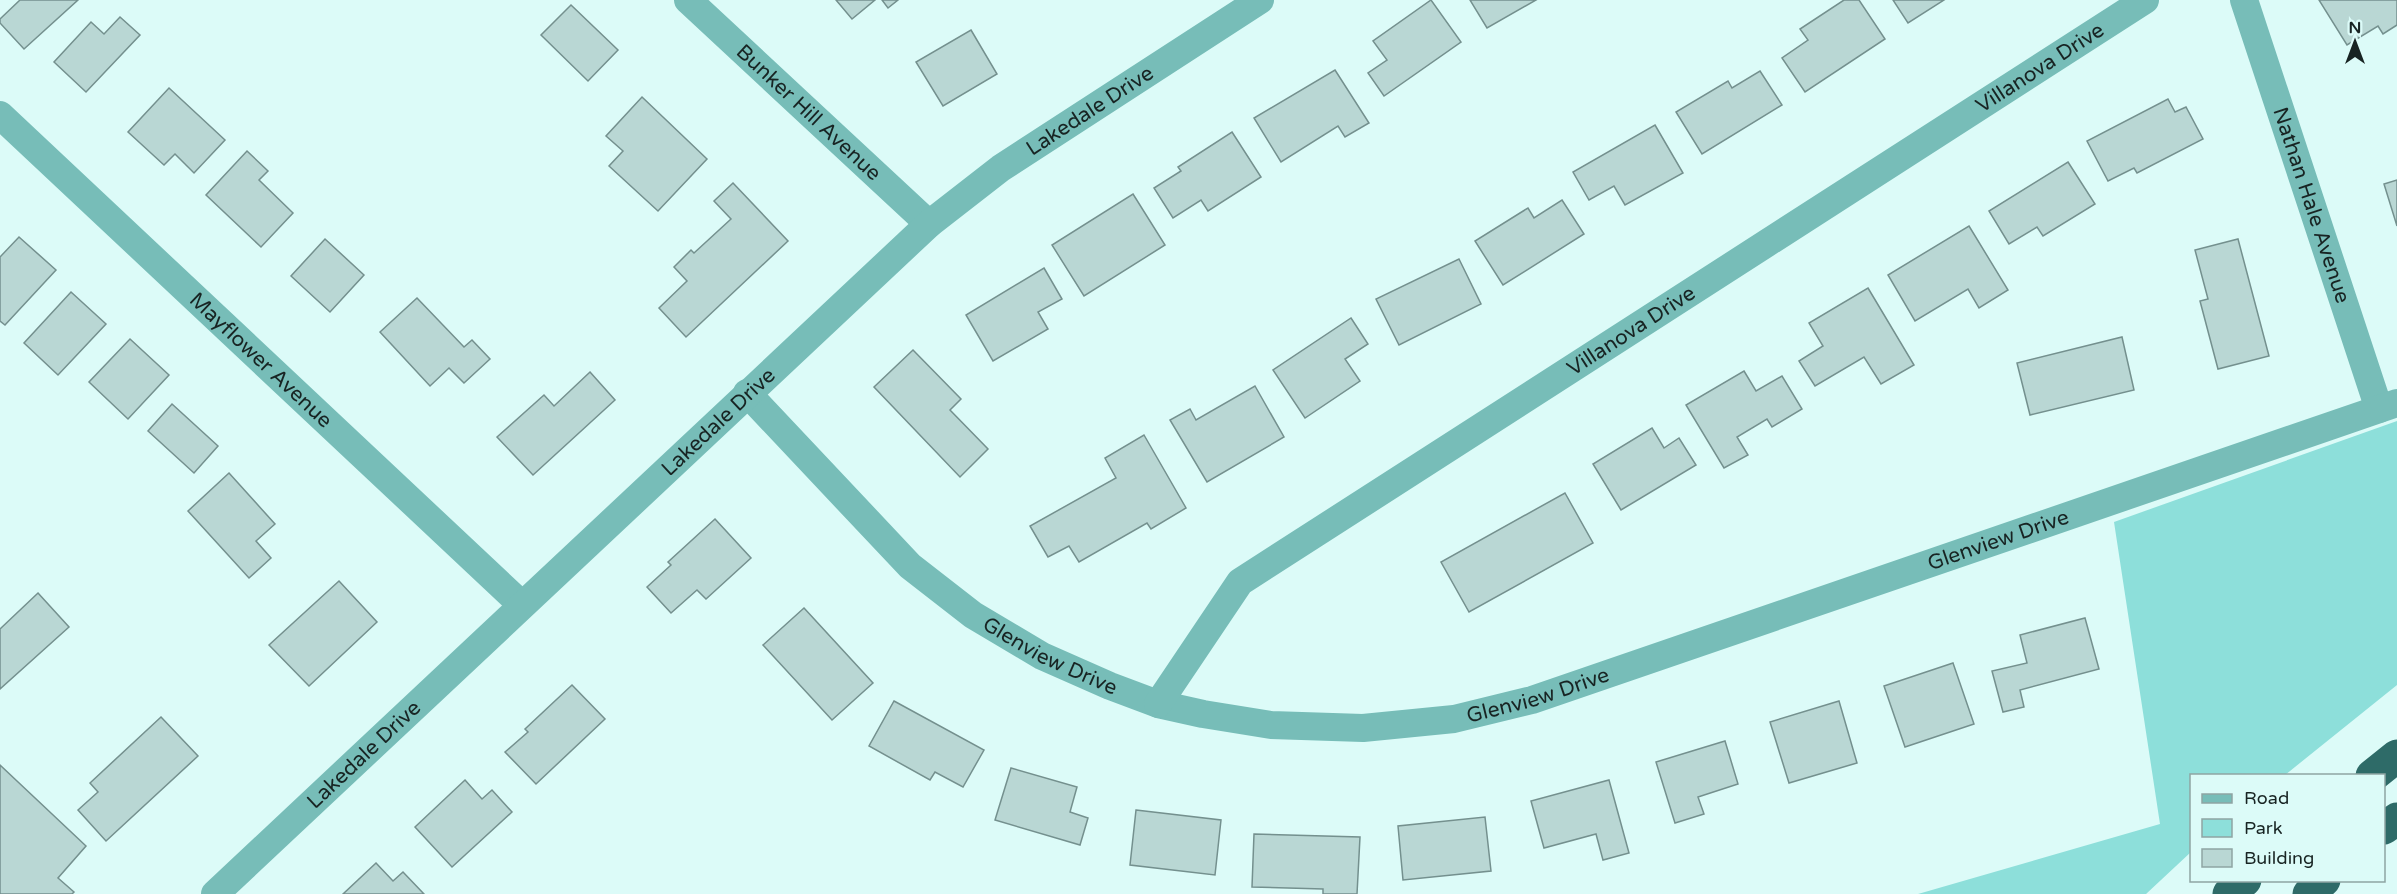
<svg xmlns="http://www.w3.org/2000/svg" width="2397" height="894" font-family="'Varela Round',sans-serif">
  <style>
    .green { fill: #8ddfda }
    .building { fill: #b9d7d4; stroke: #74908e; stroke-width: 1.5 }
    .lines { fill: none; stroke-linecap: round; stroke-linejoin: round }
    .minor { stroke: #77bdb8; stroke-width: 28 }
    .motorway { stroke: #2e6b68; stroke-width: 33 }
    .labels { text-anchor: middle; stroke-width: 5; stroke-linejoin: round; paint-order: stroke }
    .street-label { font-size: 21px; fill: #182423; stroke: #dcfbf8 }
  </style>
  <rect width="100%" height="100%" fill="#dcfbf8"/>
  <path class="green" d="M 2397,421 L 2397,685 L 2285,775 L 2192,776 L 2191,852 L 2146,894 L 1918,894 L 2160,824 L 2114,522 Z"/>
  <g class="building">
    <path d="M 20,0 L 78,0 L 24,49 L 0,23 L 0,19 Z"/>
    <path d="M 836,0 L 875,0 L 852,19 Z"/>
    <path d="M 882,0 L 898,0 L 888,8 Z"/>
    <path d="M 1431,0 L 1461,42 L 1384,96 L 1368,73 L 1387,60 L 1373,41 Z"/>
    <path d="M 1470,0 L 1536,0 L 1487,28 Z"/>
    <path d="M 1844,0 L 1859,0 L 1885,39 L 1805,92 L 1782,58 L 1808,40 L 1800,29 Z"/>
    <path d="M 1893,0 L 1944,0 L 1908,23 Z"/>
    <path d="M 2319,0 L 2397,0 L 2397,25 L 2383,34 L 2378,26 L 2347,45 Z"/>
    <path d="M 571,5 L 618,50 L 588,81 L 541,35 Z"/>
    <path d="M 120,17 L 140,35 L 86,92 L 54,62 L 91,22 L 104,34 Z"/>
    <path d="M 971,30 L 997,74 L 943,106 L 916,62 Z"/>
    <path d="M 1335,70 L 1369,123 L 1345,137 L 1338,126 L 1281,162 L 1254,118 Z"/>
    <path d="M 1760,71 L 1782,105 L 1702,154 L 1676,112 L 1728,81 L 1732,88 Z"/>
    <path d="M 169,88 L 225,140 L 194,173 L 175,154 L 164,165 L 128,132 Z"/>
    <path d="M 642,97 L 707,159 L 658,211 L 609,166 L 623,151 L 606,136 Z"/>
    <path d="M 2168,99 L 2175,112 L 2186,107 L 2203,139 L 2137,173 L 2134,168 L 2108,181 L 2087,141 Z"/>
    <path d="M 1655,125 L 1683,173 L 1625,205 L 1614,186 L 1589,200 L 1573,172 Z"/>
    <path d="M 1232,132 L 1261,177 L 1208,211 L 1201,200 L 1173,218 L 1154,188 L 1181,171 L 1178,167 Z"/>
    <path d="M 247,151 L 268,171 L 259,180 L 293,213 L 261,247 L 206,195 Z"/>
    <path d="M 2068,162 L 2095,204 L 2043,236 L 2037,227 L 2009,244 L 1989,211 Z"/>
    <path d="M 2397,180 L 2397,226 L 2384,184 Z"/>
    <path d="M 733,183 L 788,241 L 686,337 L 659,308 L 687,281 L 674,267 L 691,250 L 694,253 L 731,219 L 714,201 Z"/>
    <path d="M 1133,194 L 1165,245 L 1084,296 L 1052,245 Z"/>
    <path d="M 1562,200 L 1584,234 L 1503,285 L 1475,241 L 1528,208 L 1534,218 Z"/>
    <path d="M 1969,226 L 2008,290 L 1979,308 L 1968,289 L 1915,321 L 1888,275 Z"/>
    <path d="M 19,237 L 56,270 L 5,325 L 0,321 L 0,257 Z"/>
    <path d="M 325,239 L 364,275 L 330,312 L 291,276 Z"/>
    <path d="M 2238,239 L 2269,356 L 2218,369 L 2200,301 L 2208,299 L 2195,250 Z"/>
    <path d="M 1459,259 L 1481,304 L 1399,345 L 1376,299 Z"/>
    <path d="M 1044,268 L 1062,299 L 1038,312 L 1048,329 L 993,361 L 966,315 Z"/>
    <path d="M 1868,288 L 1914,365 L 1881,384 L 1864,357 L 1815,386 L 1799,361 L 1823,346 L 1809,323 Z"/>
    <path d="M 71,292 L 106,324 L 58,375 L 24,343 Z"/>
    <path d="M 417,298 L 464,347 L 472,340 L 490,359 L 464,383 L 449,368 L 430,386 L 380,332 Z"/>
    <path d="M 1351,318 L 1368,344 L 1345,359 L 1360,381 L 1305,418 L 1273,370 Z"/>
    <path d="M 2122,337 L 2134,390 L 2030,415 L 2017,363 Z"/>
    <path d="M 130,339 L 169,375 L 128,419 L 89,382 Z"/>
    <path d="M 913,350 L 961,399 L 950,410 L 988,449 L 960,477 L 874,387 Z"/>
    <path d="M 1744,371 L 1756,391 L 1782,376 L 1802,409 L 1772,427 L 1767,419 L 1737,437 L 1748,455 L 1724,468 L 1686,405 Z"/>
    <path d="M 590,372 L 615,400 L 533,475 L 497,437 L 544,395 L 554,406 Z"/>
    <path d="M 1255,386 L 1284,437 L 1207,482 L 1170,420 L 1190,409 L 1196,420 Z"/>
    <path d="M 172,404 L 218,446 L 194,473 L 148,431 Z"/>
    <path d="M 1652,428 L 1664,448 L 1679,438 L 1696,465 L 1621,510 L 1593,464 Z"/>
    <path d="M 1144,435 L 1186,508 L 1151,529 L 1147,523 L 1079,562 L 1069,546 L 1048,557 L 1030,526 L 1116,478 L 1105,458 Z"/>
    <path d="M 229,473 L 275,524 L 256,541 L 271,558 L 249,578 L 188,511 Z"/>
    <path d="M 1565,493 L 1593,543 L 1469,612 L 1441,562 Z"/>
    <path d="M 715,519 L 751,558 L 706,599 L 697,590 L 671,613 L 647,587 L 671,565 L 668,562 Z"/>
    <path d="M 339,581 L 377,622 L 309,686 L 269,645 Z"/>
    <path d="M 38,593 L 69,627 L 0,689 L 0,629 Z"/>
    <path d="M 804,608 L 873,683 L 832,720 L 763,645 Z"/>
    <path d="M 2085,618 L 2099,669 L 2020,690 L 2024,707 L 2003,712 L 1992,671 L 2027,663 L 2020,635 Z"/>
    <path d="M 1953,663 L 1974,724 L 1905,747 L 1884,686 Z"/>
    <path d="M 572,685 L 605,719 L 536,784 L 505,752 L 528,732 L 525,729 Z"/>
    <path d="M 894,701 L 984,750 L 963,787 L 935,772 L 930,780 L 869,746 Z"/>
    <path d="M 1839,701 L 1857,763 L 1789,783 L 1770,722 Z"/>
    <path d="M 161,717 L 198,756 L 106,841 L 78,810 L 98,792 L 90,783 Z"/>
    <path d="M 1725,741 L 1738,784 L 1698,797 L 1704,814 L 1675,823 L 1656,762 Z"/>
    <path d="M 0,765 L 86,846 L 58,878 L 74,892 L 72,894 L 0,894 Z"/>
    <path d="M 1011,768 L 1077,787 L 1070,812 L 1088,818 L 1080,845 L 995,820 Z"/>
    <path d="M 465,780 L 482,799 L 492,790 L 512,812 L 452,867 L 415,827 Z"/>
    <path d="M 1609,780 L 1629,853 L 1603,860 L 1596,834 L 1544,848 L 1531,801 Z"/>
    <path d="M 1136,810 L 1221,820 L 1215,875 L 1130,865 Z"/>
    <path d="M 1485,817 L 1491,871 L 1403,880 L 1398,826 Z"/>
    <path d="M 1254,834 L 1360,837 L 1357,894 L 1323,894 L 1323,889 L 1252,887 Z"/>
    <path d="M 376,863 L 393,881 L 403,872 L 424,894 L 343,894 Z"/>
  </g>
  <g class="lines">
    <g class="minor">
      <path id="s1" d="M 688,0 L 929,224"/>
      <path id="s2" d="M 2244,0 L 2379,409"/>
      <path id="s3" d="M 0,115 L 522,605"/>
      <path id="s4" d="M 747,393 L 910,566 L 973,615 L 1042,656 L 1110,686 L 1158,704 L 1203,714 L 1271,725 L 1363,728 L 1454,719 L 1532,700 L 2397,403"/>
      <path id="s5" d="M 1158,704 L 1240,582 L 2145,0"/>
      <path id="s6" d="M 215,894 L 929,224 L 1001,168 L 1260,0"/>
    </g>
    <g class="motorway">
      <path d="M 2372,776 L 2397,756"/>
      <path d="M 2384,828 L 2397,819"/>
      <path d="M 2229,894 L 2245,880"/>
      <path d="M 2309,894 L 2324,880"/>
    </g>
  </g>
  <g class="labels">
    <g class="street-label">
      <text dy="7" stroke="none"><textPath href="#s5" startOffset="1098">Villanova Drive</textPath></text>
      <text dy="7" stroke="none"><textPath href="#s6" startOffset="1176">Lakedale Drive</textPath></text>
      <text dy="7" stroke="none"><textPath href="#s1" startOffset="165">Bunker Hill Avenue</textPath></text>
      <text dy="7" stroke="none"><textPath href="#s2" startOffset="216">Nathan Hale Avenue</textPath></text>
      <text dy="7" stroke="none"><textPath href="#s5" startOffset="612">Villanova Drive</textPath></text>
      <text dy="7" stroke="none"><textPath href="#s3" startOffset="358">Mayflower Avenue</textPath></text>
      <text dy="7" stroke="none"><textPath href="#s6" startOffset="690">Lakedale Drive</textPath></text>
      <text dy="7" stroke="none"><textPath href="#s4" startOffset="1395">Glenview Drive</textPath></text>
      <text dy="7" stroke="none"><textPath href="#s4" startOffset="405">Glenview Drive</textPath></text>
      <text dy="7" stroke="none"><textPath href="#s4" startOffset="909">Glenview Drive</textPath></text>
      <text dy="7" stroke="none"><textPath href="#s6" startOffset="204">Lakedale Drive</textPath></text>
    </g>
  </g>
  <rect x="2190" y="774" width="195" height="108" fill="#dcfbf8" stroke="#8ea5a3" stroke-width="1.5"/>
  <rect x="2202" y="794" width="30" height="9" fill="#77bdb8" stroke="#8ea5a3" stroke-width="1.5"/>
  <text x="2244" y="804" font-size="18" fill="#182423">Road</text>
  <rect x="2202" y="819" width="30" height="18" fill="#8ddfda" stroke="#8ea5a3" stroke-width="1.5"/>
  <text x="2244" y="834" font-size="18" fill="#182423">Park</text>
  <rect x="2202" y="849" width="30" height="18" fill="#b9d7d4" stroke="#8ea5a3" stroke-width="1.5"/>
  <text x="2244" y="864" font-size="18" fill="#182423">Building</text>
  <g transform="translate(2355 42)" stroke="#dcfbf8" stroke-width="4.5" paint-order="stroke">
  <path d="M0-4.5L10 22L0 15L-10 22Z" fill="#182423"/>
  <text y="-9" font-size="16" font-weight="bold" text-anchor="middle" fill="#182423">N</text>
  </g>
</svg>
